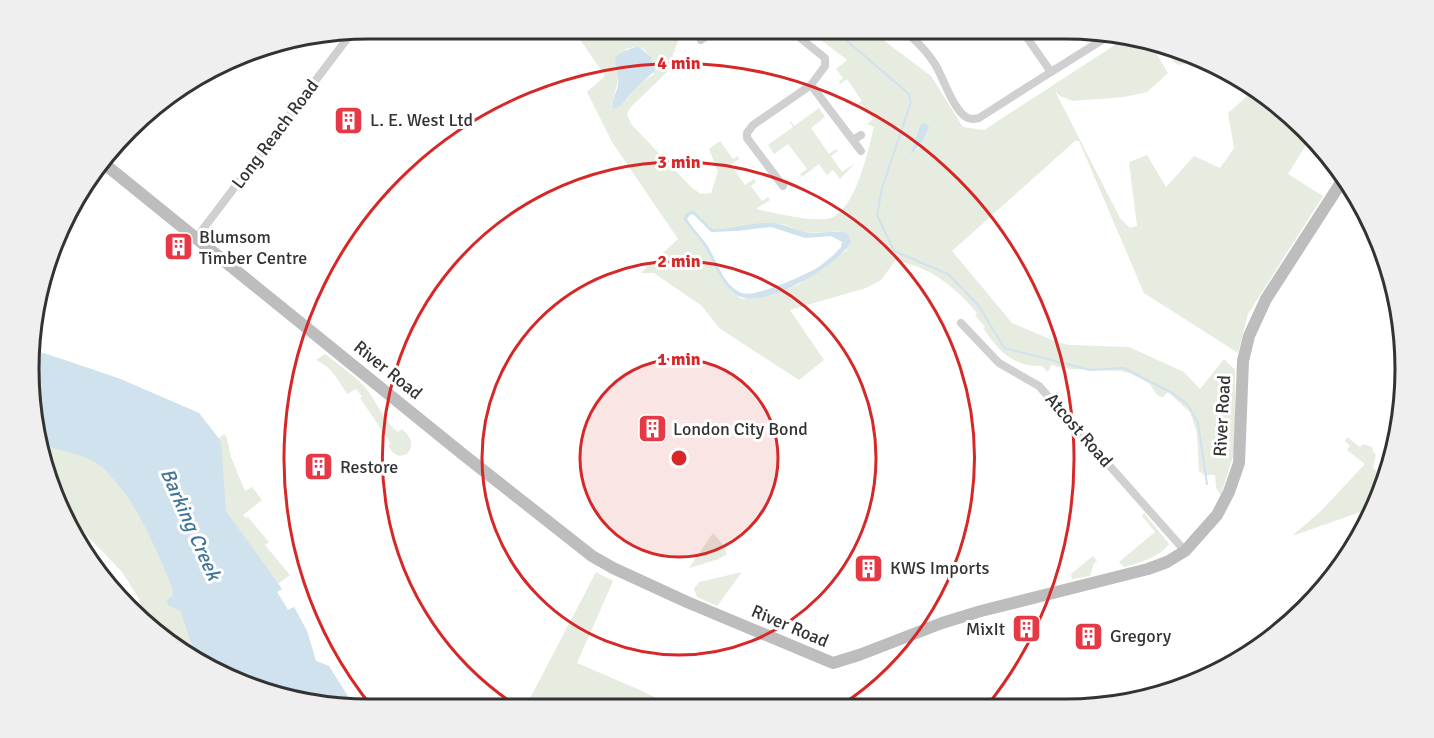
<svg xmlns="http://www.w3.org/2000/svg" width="1434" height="738" font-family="Signika,sans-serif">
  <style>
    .green { fill: #e6ecdf; fill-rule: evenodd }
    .water { fill: #cfe2ee; fill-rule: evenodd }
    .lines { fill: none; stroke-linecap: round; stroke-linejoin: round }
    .stream { stroke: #cfe2ee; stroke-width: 2 }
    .street { stroke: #d0d0d0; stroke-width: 8 }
    .secondary { stroke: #bdbdbd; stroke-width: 12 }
    .ring { fill: none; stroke: #d62828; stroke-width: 3 }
    .labels { text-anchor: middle; stroke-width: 6; stroke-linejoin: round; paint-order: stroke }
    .poi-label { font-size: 18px; fill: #333; stroke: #fff; text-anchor: start }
    .street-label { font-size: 18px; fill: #333; stroke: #fff }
    .water-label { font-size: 20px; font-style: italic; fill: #3f7597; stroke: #fff }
    .rim { fill: none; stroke: #333; stroke-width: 3 }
    .centre { fill: #d62828; stroke: #fff; stroke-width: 3 }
    .ring-label { font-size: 18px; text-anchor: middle; font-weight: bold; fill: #d62828; stroke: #fff; stroke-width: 6; stroke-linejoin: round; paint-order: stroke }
  </style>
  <rect width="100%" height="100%" fill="#fff"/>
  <g class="green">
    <path d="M 573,29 L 683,29 L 673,54 L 672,67 L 631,107 L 627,114 L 631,124 L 692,188 L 701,194 L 711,193 L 718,172 L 709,149 L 720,141 L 733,159 L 738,156 L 739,159 L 731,165 L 745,185 L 754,179 L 756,182 L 751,186 L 762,201 L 768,197 L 770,200 L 756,209 C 775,213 807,221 826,219 C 855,216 868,150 874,127 L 867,124 L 873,119 L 862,104 L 858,107 L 857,104 L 862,101 L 847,79 L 840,84 L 839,82 L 843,78 L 836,69 L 847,60 L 807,29 L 874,29 L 886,42 L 931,76 L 963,127 L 984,130 L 1124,39 L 1152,46 L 1168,73 L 1147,92 L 1124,97 L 1073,101 L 1060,96 L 1055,91 L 1120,218 L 1130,228 L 1137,226 L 1129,162 L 1147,155 L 1166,187 L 1194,156 L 1220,168 L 1234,148 L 1228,113 L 1252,92 L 1311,137 L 1288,174 L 1323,196 L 1248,314 L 1238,353 L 1144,293 L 1079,141 L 1075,141 L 952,251 L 1012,323 L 1057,342 L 1069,345 L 1129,347 L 1184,372 L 1200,389 L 1224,359 L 1235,370 L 1235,450 L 1221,495 L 1216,488 L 1215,475 L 1204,475 L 1199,471 L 1197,433 L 1190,412 L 1168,392 L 1162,398 L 1156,394 L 1150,384 L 1132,374 L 1120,371 L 1070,369 L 1051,365 L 1048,372 L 1042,366 C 1011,366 1000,352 983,328 L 985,327 L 975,315 L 977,313 C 955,287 930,266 895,261 L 881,280 L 866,288 L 790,310 L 824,360 L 799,380 L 719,328 L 702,306 L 654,273 L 641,273 L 678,239 L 612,142 L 587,92 L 605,76 ZM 638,46 C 651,52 652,62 654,74 L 641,83 L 626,100 L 612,105 C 617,86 620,68 626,49 ZM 920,125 L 928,132 L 918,149 L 910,153 ZM 693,210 L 711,229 C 732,230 766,220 786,225 C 790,226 794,230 799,231 C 812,235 827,231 841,231 L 847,250 L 798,285 L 775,293 L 742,299 L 733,293 L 723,280 L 704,246 L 684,218 Z"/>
    <path d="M 1165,50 L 1194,58 L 1189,63 L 1178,65 L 1173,61 Z"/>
    <path d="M 819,108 L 825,117 L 811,128 L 829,154 L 836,149 L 838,151 L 831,156 L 842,172 L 855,163 L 840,179 L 833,170 L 827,175 L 819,164 L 802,177 L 800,174 L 807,169 L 788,144 L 774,154 L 768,145 L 793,127 L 790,122 L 791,121 L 794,126 Z"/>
    <path d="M 325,354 C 339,365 357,377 368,391 C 378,404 384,422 398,432 L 402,429 C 410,436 415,444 408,453 C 398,459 394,454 388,446 L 391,444 L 360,398 L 362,396 L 356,389 L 347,394 C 339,381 331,366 316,360 Z"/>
    <path d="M 118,378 L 199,413 L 219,438 L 224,434 L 227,438 L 231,457 L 245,491 L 252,487 L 262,500 L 243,515 L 246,518 L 248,517 L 269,542 L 265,545 L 290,575 L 278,584 L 282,589 L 277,592 L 288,610 L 294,607 L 307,631 L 316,661 L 329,666 L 336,691 L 116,379 Z"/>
    <path d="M 31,411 L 95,448 L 181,560 L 172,596 L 166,600 L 185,612 L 219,675 L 147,623 L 139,599 L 122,572 L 80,528 L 62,514 Z"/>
    <path d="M 1347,437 L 1360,447 L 1363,444 L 1372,447 L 1374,453 L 1376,455 L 1373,468 L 1382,476 L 1378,492 L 1368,497 L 1364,504 L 1366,510 L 1292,536 L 1321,511 L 1365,464 L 1347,450 L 1350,446 L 1345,441 Z"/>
    <path d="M 1144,513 L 1169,544 C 1158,558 1141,562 1124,567 L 1119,562 L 1155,532 L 1142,516 Z"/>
    <path d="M 713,533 L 725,547 L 727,554 L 719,559 L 689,568 Z"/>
    <path d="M 78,539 C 101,563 124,583 135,615 L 124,605 L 125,595 L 123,592 L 115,592 Z"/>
    <path d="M 1093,556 L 1097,561 L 1094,563 L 1090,576 L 1072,579 L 1071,574 Z"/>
    <path d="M 596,572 L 613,581 L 577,663 L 640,690 L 676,708 L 525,708 Z"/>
    <path d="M 742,572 L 717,606 L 697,597 L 694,589 L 699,582 Z"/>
  </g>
  <g class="water">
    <path d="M 638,46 L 650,56 L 655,71 L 641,83 L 619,107 L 613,109 C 611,101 616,94 618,85 C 622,60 600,59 638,46 Z"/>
    <path d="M 925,123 L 929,127 C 927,136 918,150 910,154 L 920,125 Z"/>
    <path d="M 693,210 L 712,229 C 732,230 752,222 773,223 C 786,224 796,231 809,233 C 822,234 835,229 847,233 L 851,242 C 838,266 760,313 735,294 C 721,283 714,263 705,248 C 699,237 690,229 683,218 L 688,212 ZM 691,214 L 694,215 L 711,232 L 737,231 L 771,227 L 805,238 L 831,236 L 842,242 L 841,247 C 835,254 828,260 820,266 C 808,274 755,298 742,293 C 723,286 717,260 707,245 C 701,236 693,229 687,219 Z"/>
    <path d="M 33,352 L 44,353 L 118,378 L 199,413 L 221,442 L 226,511 L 282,589 L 277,592 L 288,610 L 294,607 L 307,631 L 316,661 L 329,666 L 356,709 L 347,709 L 219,675 C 192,655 190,641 181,611 L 169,606 L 166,600 L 172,596 L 173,589 C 156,551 142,511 114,480 C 110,476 106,469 101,466 C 84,453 60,452 41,444 L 31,413 Z"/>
  </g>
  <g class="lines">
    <g class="stream">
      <path d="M 833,29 L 909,94 L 911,102 L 882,188 L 877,215 L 894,251 L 948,274 L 979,306 L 1004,348 L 1090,370 L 1124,368 L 1174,394 L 1188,405 L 1198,423 L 1207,484"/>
      <path d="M 122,602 L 123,602"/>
    </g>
    <g class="street">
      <path d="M 696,29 L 701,40 L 718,29"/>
      <path d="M 903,29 C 915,40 926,50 935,64 C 943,77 953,109 966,117 C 970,120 975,119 979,118 L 1051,72"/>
      <path d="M 1021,29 L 1051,72 L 1110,35"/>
      <path d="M 811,85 L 861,151"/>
      <path d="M 853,140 L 861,135"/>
      <path d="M 783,186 L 747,138 L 747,133 L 753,125 L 811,85 L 825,66 L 825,58 L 789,29"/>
      <path d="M 197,237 L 353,31"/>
      <path d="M 961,323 L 999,363 L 1039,386 L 1185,551"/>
    </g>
    <path class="secondary" d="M 102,162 L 465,456 L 592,556 L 613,568 L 687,602 L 833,663 L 859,655 L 942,623 L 981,611 L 1148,569 L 1167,562 L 1185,551 L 1217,515 L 1229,492 L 1239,463 L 1243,361 L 1249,336 L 1266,299 L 1342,181"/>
  </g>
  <circle cx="679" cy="458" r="99" fill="#d62828" fill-opacity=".12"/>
  <g class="ring">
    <circle cx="679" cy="458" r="99"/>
    <circle cx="679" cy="458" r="197"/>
    <path d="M520 708A296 296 0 1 1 840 706"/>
    <path d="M372 707A395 395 0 1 1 986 707"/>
  </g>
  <defs>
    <symbol id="building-square" viewBox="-11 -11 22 22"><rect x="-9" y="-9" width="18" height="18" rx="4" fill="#e63946" stroke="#fff"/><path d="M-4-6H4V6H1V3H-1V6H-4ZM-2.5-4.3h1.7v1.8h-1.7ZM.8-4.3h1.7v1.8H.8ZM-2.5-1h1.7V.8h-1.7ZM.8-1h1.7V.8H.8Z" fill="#fff"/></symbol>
  </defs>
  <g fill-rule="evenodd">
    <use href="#building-square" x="332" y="104" width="33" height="33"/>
    <use href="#building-square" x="162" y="230" width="33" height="33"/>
    <use href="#building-square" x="636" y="412" width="33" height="33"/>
    <use href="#building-square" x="302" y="450" width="33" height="33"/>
    <use href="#building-square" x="852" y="552" width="33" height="33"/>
    <use href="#building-square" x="1010" y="612" width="33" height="33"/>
    <use href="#building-square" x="1072" y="620" width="33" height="33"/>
  </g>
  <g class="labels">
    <g class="poi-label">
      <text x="370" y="126">L. E. West Ltd</text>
      <text x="199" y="243">Blumsom<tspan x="199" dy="21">Timber Centre</tspan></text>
      <text x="673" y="435">London City Bond</text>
      <text x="340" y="473">Restore</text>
      <text x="890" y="574">KWS Imports</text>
      <text x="1005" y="635" text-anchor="end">MixIt</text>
      <text x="1110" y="642">Gregory</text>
    </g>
    <g class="street-label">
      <text transform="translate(275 134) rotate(-53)" y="6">Long Reach Road</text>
      <text transform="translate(388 370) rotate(39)" y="6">River Road</text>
      <text transform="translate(1222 416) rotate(-87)" y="6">River Road</text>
      <text transform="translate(1079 430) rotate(49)" y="6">Atcost Road</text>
      <text transform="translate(790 626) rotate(23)" y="6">River Road</text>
    </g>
    <g class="water-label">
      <text transform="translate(191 524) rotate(66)" y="7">Barking Creek</text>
    </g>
  </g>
  <path d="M0 0H1434V738H0ZM369 39H1065A330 330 0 0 1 1395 369V369A330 330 0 0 1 1065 699H369A330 330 0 0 1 39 369V369A330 330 0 0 1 369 39Z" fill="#efefef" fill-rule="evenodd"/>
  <path class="rim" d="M369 39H1065A330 330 0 0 1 1395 369V369A330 330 0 0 1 1065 699H369A330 330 0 0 1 39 369V369A330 330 0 0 1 369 39Z"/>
  <circle cx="679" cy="458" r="9" class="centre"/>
  <g class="ring-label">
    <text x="679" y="69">4 min</text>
    <text x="679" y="168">3 min</text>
    <text x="679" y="267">2 min</text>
    <text x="679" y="365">1 min</text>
  </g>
</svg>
